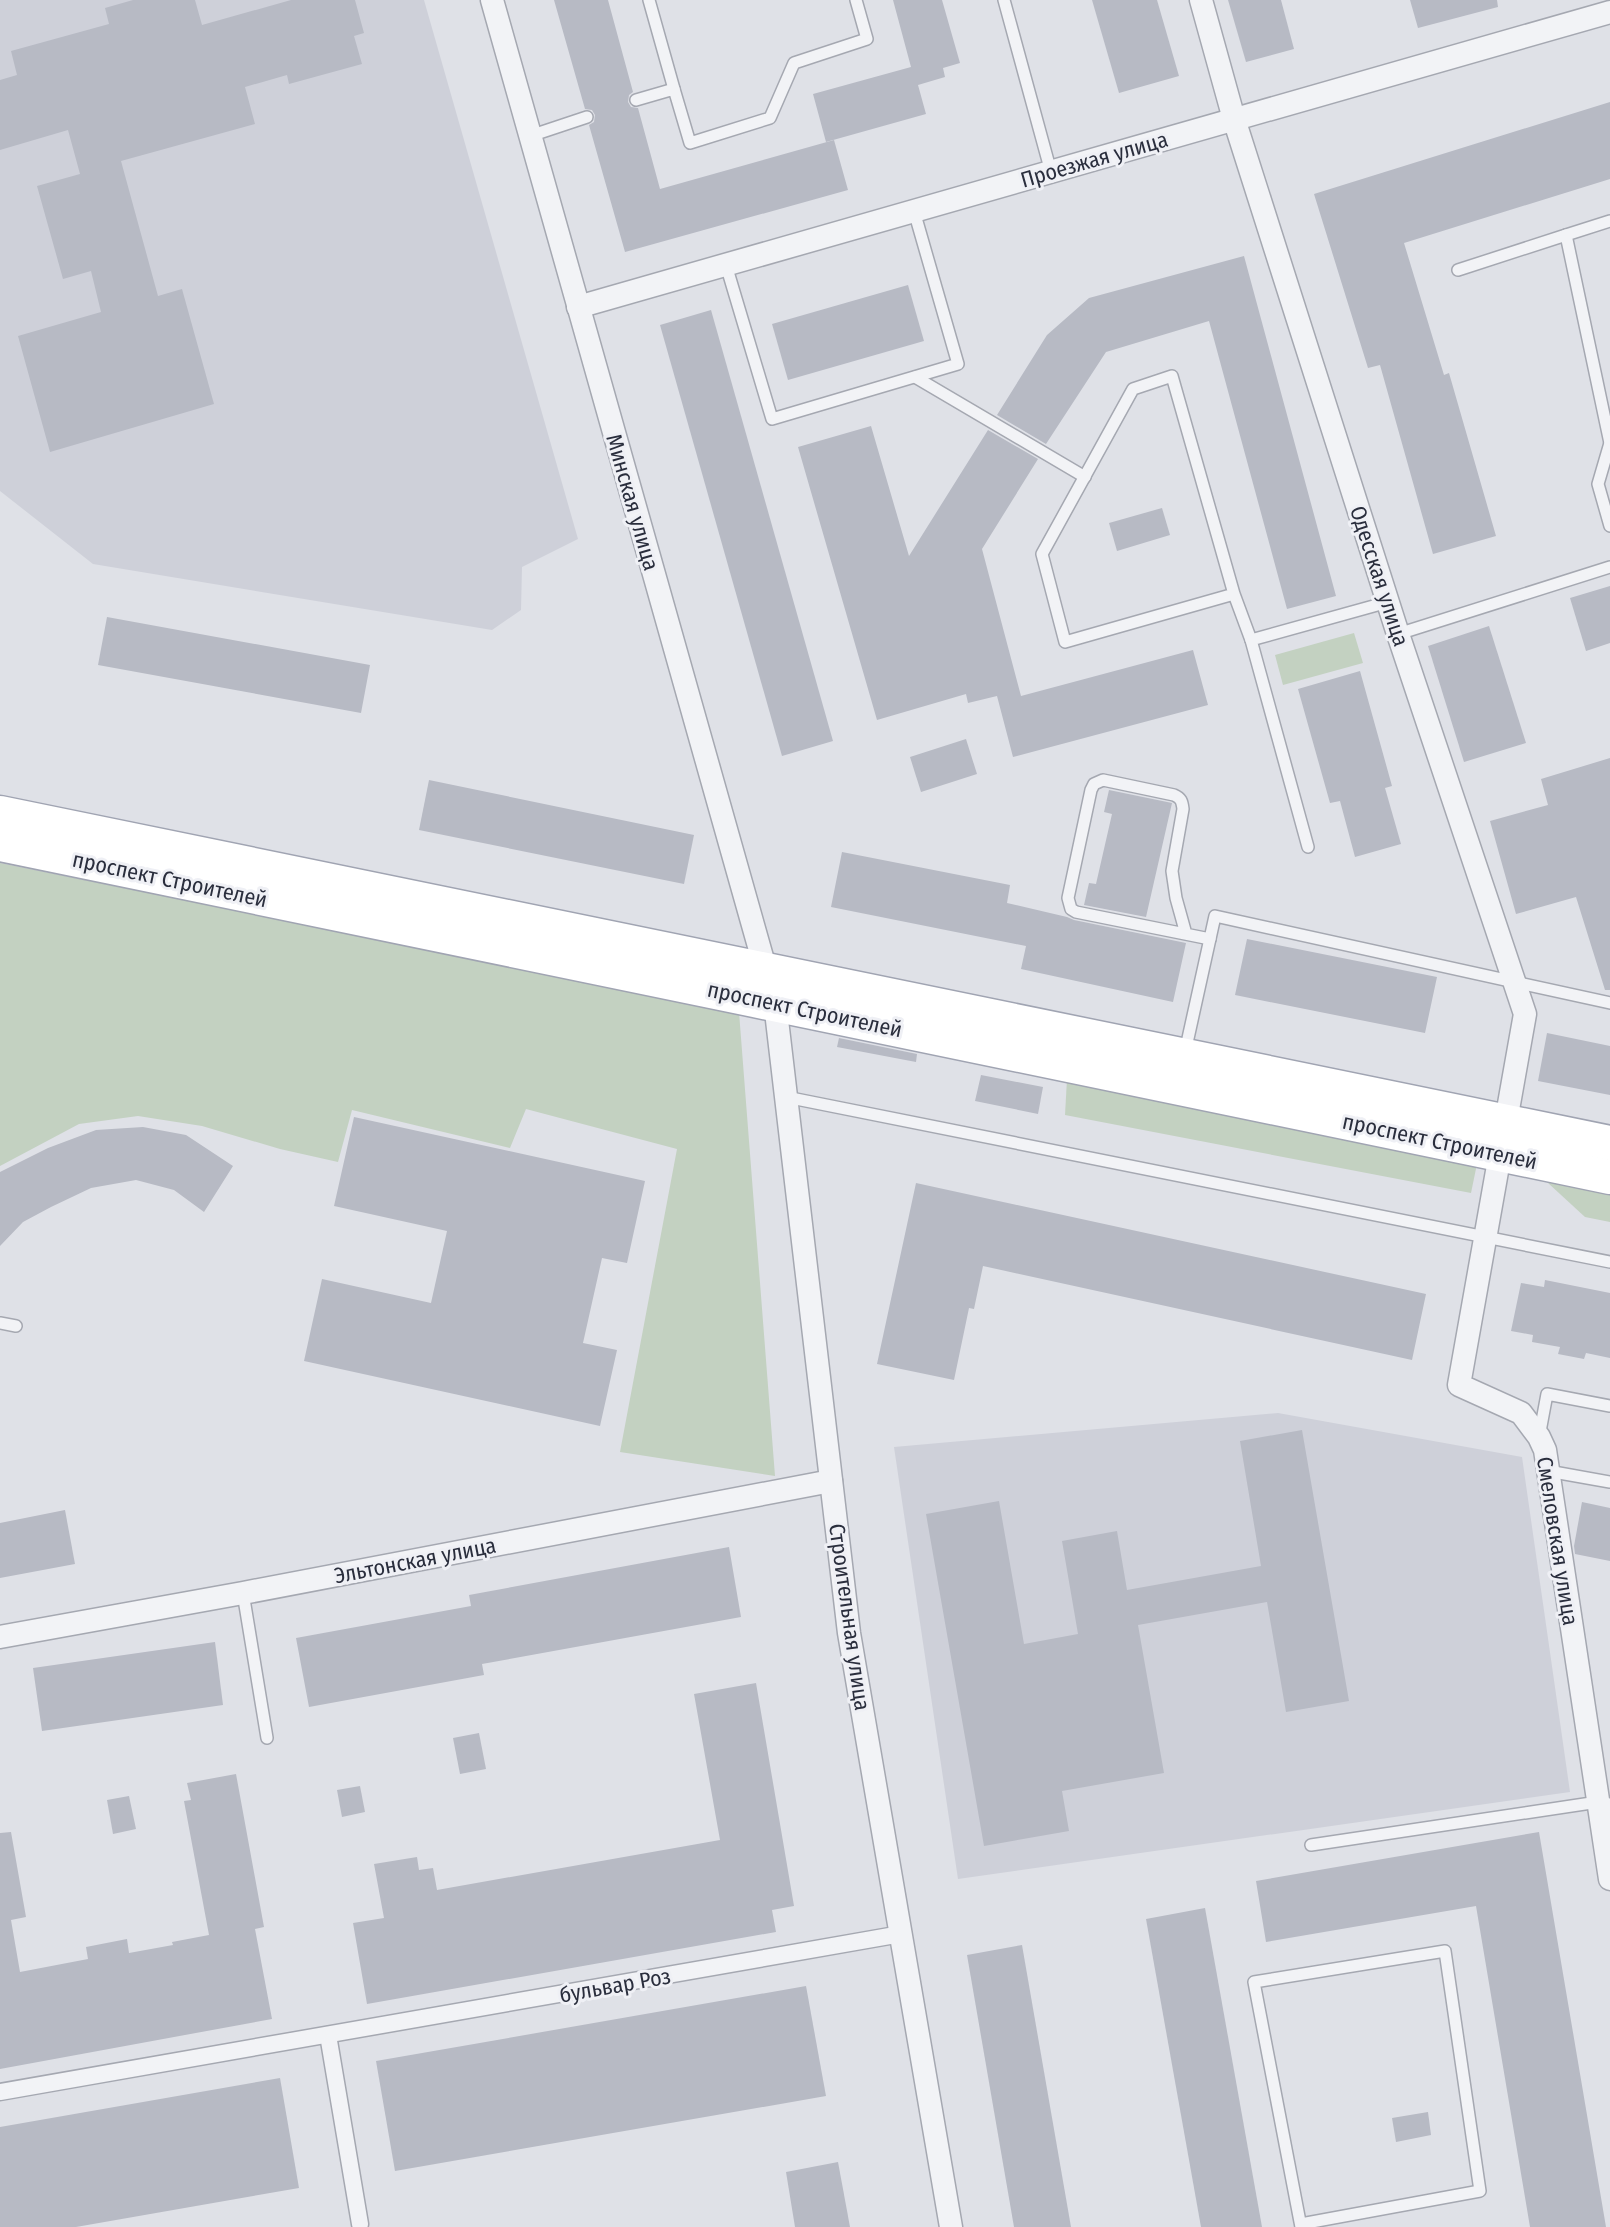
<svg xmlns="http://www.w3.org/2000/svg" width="1610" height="2227" font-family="'Fira Sans Condensed',sans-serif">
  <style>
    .built { fill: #ced0d9 }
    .green { fill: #c3d1c1 }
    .building { fill: #b7bac4 }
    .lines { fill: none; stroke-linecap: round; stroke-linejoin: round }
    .service-casing { stroke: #a5a8b1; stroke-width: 14 }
    .pedestrian-casing { stroke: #a5a8b1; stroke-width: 19 }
    .minor-casing { stroke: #a5a8b1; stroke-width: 25 }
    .primary-casing { stroke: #a0a4b2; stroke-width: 37 }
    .service { stroke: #f2f3f6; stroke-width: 11 }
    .pedestrian { stroke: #f2f3f6; stroke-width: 16 }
    .minor { stroke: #f2f3f6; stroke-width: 22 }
    .primary { stroke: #fff; stroke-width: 34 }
    .labels { text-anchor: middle; stroke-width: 6; stroke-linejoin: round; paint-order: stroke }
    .street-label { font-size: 22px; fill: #2a2e3d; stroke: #eff0f5 }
  </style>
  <rect width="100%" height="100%" fill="#dfe1e7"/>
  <g class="built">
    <path d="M 0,0 L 424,0 L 578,539 L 522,567 L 521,610 L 492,630 L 93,564 L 0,491 Z"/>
    <path d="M 1278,1413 L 1522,1457 L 1570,1792 L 958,1879 L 894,1447 Z"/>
  </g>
  <g class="green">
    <path d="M 1354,633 L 1363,663 L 1283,685 L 1275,655 Z"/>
    <path d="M 0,863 L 739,1012 L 775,1476 L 620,1452 L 677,1149 L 526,1109 L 510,1148 L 352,1110 L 338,1162 L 280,1149 L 202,1126 L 138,1116 L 79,1124 L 0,1166 Z"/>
    <path d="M 1067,1079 L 1478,1159 L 1471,1193 L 1065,1115 Z"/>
    <path d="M 1535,1171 L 1610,1186 L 1610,1222 L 1585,1217 Z"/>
  </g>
  <g class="building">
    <path d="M 133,0 L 195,0 L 202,25 L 291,0 L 355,0 L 364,33 L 354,36 L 362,64 L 289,84 L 287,75 L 245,87 L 255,124 L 121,161 L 158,296 L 182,289 L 214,404 L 50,452 L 18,336 L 101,312 L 91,271 L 63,279 L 37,186 L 80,174 L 68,130 L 0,150 L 0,80 L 17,75 L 11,51 L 109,24 L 105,8 Z"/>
    <path d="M 554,0 L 608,0 L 633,92 L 629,95 L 628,102 L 631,107 L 638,108 L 660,189 L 834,140 L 848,190 L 625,252 L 589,125 L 594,122 L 595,115 L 592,110 L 585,109 Z"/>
    <path d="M 893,0 L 942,0 L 960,63 L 943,68 L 945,77 L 918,85 L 926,114 L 826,142 L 813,94 L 911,67 Z"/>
    <path d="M 1092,0 L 1157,0 L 1179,76 L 1119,93 Z"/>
    <path d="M 1228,0 L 1281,0 L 1294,49 L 1246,62 Z"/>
    <path d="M 1410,0 L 1497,0 L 1498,7 L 1418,28 Z"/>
    <path d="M 1610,102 L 1610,179 L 1404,243 L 1444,375 L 1449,373 L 1496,536 L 1433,554 L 1380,365 L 1368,368 L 1314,194 Z"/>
    <path d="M 1244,256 L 1336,596 L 1287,609 L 1209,321 L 1106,352 L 1046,444 L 997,415 L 1047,335 L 1089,298 Z"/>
    <path d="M 908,285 L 924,341 L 788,380 L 772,324 Z"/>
    <path d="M 711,310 L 833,741 L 782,756 L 660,325 Z"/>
    <path d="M 871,426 L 909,556 L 988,430 L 1038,459 L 982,549 L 1021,696 L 1193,650 L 1208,705 L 1013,757 L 997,696 L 968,703 L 966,694 L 877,720 L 798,447 Z"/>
    <path d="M 1162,508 L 1170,535 L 1117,551 L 1109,523 Z"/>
    <path d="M 1610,586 L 1610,643 L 1586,651 L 1570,598 Z"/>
    <path d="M 107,617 L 370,665 L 361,713 L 98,665 Z"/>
    <path d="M 1489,626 L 1526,743 L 1464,762 L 1428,646 Z"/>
    <path d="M 1360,671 L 1392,786 L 1385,788 L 1401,844 L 1355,857 L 1340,801 L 1330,803 L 1298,689 Z"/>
    <path d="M 966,739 L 977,774 L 921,792 L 910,757 Z"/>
    <path d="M 1610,758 L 1610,990 L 1605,990 L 1576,897 L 1516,914 L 1490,821 L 1548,805 L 1541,779 Z"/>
    <path d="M 429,780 L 694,835 L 684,884 L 419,830 Z"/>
    <path d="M 1109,790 L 1172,803 L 1146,917 L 1084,905 L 1089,883 L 1096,884 L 1112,814 L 1104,812 Z"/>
    <path d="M 842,852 L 1010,885 L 1007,903 L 1067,917 L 1074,920 L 1186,943 L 1173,1002 L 1021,969 L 1026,946 L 831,907 Z"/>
    <path d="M 1247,939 L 1437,977 L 1425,1033 L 1235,995 Z"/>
    <path d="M 1547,1033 L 1610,1046 L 1610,1095 L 1538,1081 Z"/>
    <path d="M 839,1038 L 917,1054 L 916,1062 L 837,1047 Z"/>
    <path d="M 981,1075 L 1043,1087 L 1038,1114 L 975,1101 Z"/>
    <path d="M 354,1117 L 645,1181 L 627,1263 L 602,1258 L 583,1343 L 617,1350 L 600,1426 L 304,1361 L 322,1279 L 431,1303 L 447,1231 L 334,1206 Z"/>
    <path d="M 143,1127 L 186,1135 L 233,1166 L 204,1212 L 174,1190 L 136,1180 L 91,1188 L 51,1207 L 23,1222 L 0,1246 L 0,1172 L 48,1148 L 96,1130 Z"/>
    <path d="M 916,1183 L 1426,1294 L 1412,1360 L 983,1266 L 974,1309 L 969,1308 L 954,1380 L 877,1364 Z"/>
    <path d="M 1545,1280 L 1610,1293 L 1610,1358 L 1586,1353 L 1584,1359 L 1558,1354 L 1560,1347 L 1532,1342 L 1533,1335 L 1511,1331 L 1521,1283 L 1544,1287 Z"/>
    <path d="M 1302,1430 L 1349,1701 L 1286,1712 L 1267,1602 L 1138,1625 L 1164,1773 L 1062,1791 L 1069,1831 L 984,1846 L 926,1514 L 999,1501 L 1024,1644 L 1078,1634 L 1062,1541 L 1117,1531 L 1127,1590 L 1261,1566 L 1240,1441 Z"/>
    <path d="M 1582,1502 L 1610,1508 L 1610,1561 L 1575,1554 L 1574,1546 Z"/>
    <path d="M 65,1510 L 75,1564 L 0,1578 L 0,1523 Z"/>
    <path d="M 729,1547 L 741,1617 L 482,1664 L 484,1675 L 309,1707 L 296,1638 L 471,1606 L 469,1595 Z"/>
    <path d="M 215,1642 L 223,1705 L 42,1731 L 33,1668 Z"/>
    <path d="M 756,1683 L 794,1906 L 772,1910 L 776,1932 L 367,2004 L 353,1923 L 384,1918 L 374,1864 L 417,1857 L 419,1870 L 433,1868 L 437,1890 L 720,1840 L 694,1694 Z"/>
    <path d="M 479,1733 L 486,1769 L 460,1774 L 453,1738 Z"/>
    <path d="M 236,1774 L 264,1927 L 255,1929 L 272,2019 L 0,2069 L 0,1833 L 11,1832 L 26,1917 L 11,1920 L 20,1972 L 88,1959 L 86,1947 L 127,1939 L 129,1953 L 173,1945 L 172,1942 L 209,1935 L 184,1801 L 191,1800 L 187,1783 Z"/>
    <path d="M 360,1786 L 365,1812 L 342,1817 L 337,1790 Z"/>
    <path d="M 129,1796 L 136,1829 L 113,1834 L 107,1800 Z"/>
    <path d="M 1539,1832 L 1606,2227 L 1530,2227 L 1476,1906 L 1266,1942 L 1256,1881 Z"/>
    <path d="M 1205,1908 L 1262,2227 L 1201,2227 L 1146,1919 Z"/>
    <path d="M 1022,1945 L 1071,2227 L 1014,2227 L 967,1955 Z"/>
    <path d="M 806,1986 L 826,2096 L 395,2171 L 376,2061 Z"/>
    <path d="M 280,2078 L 299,2188 L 76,2227 L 0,2227 L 0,2127 Z"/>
    <path d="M 1428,2112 L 1431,2135 L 1396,2142 L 1392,2118 Z"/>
    <path d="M 838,2162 L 850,2227 L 795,2227 L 786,2172 Z"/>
  </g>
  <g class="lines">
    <defs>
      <g id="service">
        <path d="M 649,0 L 674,89"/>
        <path d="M 1004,0 L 1051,172"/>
        <path d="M 636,100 L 674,89 L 690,143 L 770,118 L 794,63 L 867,39 L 856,0"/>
        <path d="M 530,136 L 587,117"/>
        <path d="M 1610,221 L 1566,235 L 1610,443"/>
        <path d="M 726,265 L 772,419 L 958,364 L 914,211"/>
        <path d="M 1458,270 L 1566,235"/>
        <path d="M 915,377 L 1085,477"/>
        <path d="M 1610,443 L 1598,484 L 1610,526"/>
        <path d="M 1234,594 L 1065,642 L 1042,554 L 1133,389 L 1172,376 L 1234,594 L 1251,640"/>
        <path d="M 1398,634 L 1610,567"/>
        <path d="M 1308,847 L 1251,640 L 1388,602"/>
        <path d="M 1186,934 L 1176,898 L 1172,871 L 1183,809 C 1182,801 1181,798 1174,795 L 1103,780 L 1094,784 L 1091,790 L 1068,898 L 1071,909 L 1076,912 L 1210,939"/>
        <path d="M 1185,1052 L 1215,916 L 1610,1003"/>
        <path d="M 786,1097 L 1610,1262"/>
        <path d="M 0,1323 L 16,1326"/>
        <path d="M 1539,1437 L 1547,1394 L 1610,1406"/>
        <path d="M 1548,1471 L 1610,1482"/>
        <path d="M 243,1593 L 267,1738"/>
        <path d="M 1311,1845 L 1598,1802 L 1610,1804"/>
        <path d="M 1301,2224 L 1480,2191 L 1445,1951 L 1254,1982 L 1301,2227"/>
      </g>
      <g id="pedestrian">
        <path d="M 328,2035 L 360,2224"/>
        <path d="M 0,2092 L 901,1934"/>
      </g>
      <g id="minor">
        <path d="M 492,0 L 775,1003 L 849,1633 L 951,2227"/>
        <path d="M 1201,0 L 1234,119 L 1398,634 L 1525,1014 L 1459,1385 L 1521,1413 L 1539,1437 L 1545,1450 L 1610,1879"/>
        <path d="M 578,307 L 1610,12"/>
        <path d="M 0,1637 L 243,1593 L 831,1481"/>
      </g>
      <g id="primary">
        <path d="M 0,813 L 1610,1143"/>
        <path d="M 0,844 L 1610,1177"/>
      </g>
    </defs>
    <use href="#service" class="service-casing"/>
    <use href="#pedestrian" class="pedestrian-casing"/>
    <use href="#minor" class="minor-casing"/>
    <use href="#primary" class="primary-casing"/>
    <use href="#service" class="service"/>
    <use href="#pedestrian" class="pedestrian"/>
    <use href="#minor" class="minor"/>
    <use href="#primary" class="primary"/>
  </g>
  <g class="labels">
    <g class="street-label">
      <text transform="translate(1094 159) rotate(-16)" y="8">Проезжая улица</text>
      <text transform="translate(633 502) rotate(74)" y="8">Минская улица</text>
      <text transform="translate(1380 576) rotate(72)" y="8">Одесская улица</text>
      <text transform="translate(170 879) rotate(12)" y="8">проспект Строителей</text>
      <text transform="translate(805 1009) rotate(12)" y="8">проспект Строителей</text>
      <text transform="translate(1440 1141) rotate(12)" y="8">проспект Строителей</text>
      <text transform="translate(1558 1541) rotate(81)" y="8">Смеловская улица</text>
      <text transform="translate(415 1560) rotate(-11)" y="8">Эльтонская улица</text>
      <text transform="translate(850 1617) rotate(82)" y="8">Строительная улица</text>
      <text transform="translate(615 1985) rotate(-10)" y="8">бульвар Роз</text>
    </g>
  </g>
</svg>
